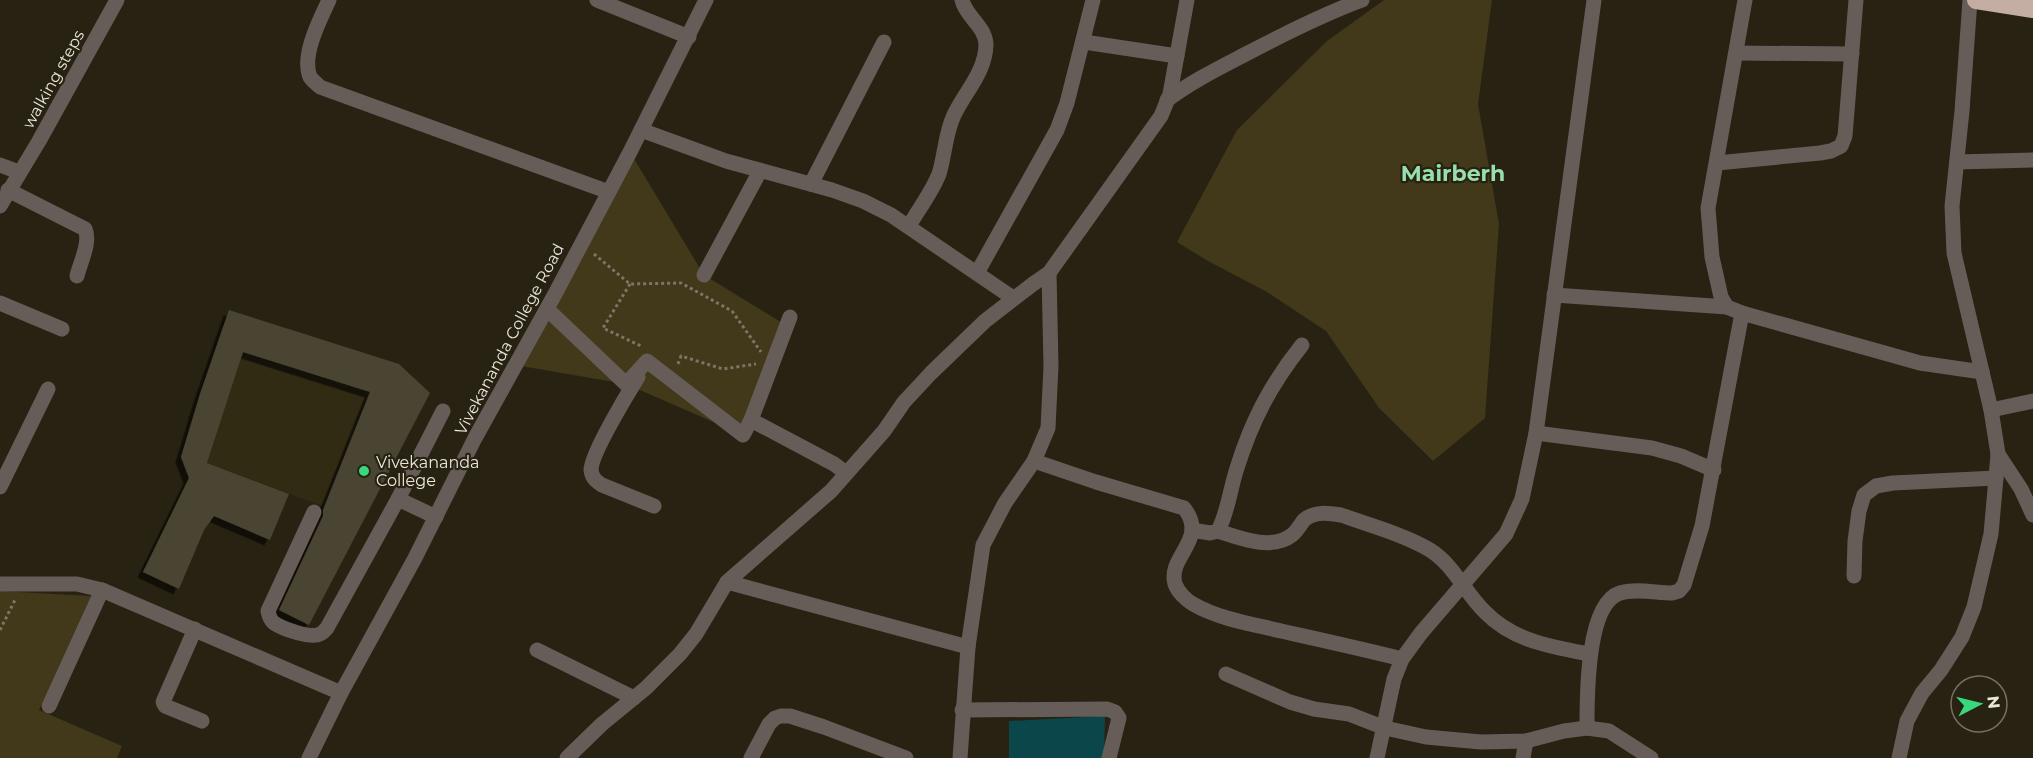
<svg xmlns="http://www.w3.org/2000/svg" width="2033" height="758" font-family="Montserrat,sans-serif">
  <style>
    .built { fill: #322b14 }
    .green { fill: #42391a }
    .water { fill: #0b474a }
    .building { fill: #494432; filter: url(#shadow) }
    .lines { fill: none; stroke-linecap: round; stroke-linejoin: round }
    .path { stroke: #7a7668; stroke-width: 3; stroke-dasharray: 3 3; stroke-linecap: butt }
    .minor { stroke: #665d59; stroke-width: 15 }
    .highway { stroke: #c4aea4; stroke-width: 18 }
    .poi-dot { fill: #39d87f; stroke: #272212; stroke-width: 2 }
    .labels { text-anchor: middle; stroke-width: 4.5; stroke-linejoin: round; paint-order: stroke }
    .street-label { font-size: 16px; fill: #e9e6db; stroke: #272212 }
    .poi-label { font-size: 16px; fill: #e9e6db; stroke: #272212; text-anchor: start }
    .district-label { font-size: 22px; font-weight: bold; fill: #97dfae; stroke: #272212 }
  </style>
  <defs>
    <filter id="shadow"><feDropShadow dx="-5.5" dy="5.5" stdDeviation="0" flood-color="#0009"/></filter>
  </defs>
  <rect width="100%" height="100%" fill="#272212"/>
  <path class="built" d="M 243,352 L 370,392 L 325,507 L 207,463 Z"/>
  <g class="green">
    <path d="M 1384,0 L 1492,0 L 1478,104 L 1499,224 L 1485,418 L 1433,461 L 1379,408 L 1326,331 L 1267,292 L 1208,261 L 1177,242 L 1237,130 L 1327,41 Z"/>
    <path d="M 630,152 L 704,275 L 784,324 L 743,435 L 626,384 L 515,365 Z"/>
    <path d="M 0,591 L 91,596 L 39,710 L 122,746 L 117,758 L 0,758 Z"/>
  </g>
  <path class="water" d="M 1105,716 L 1104,758 L 1009,758 L 1009,721 Z"/>
  <path class="building" d="M 229,310 L 399,364 L 430,393 L 309,625 L 279,610 L 323,516 L 323,510 L 370,392 L 243,352 L 207,463 L 289,494 L 270,540 L 214,516 L 204,530 L 179,589 L 143,572 L 189,478 L 181,457 L 200,394 Z"/>
  <g class="lines">
    <g class="path">
      <path d="M 594,254 L 630,284 L 681,283 L 732,311 L 761,352"/>
      <path d="M 630,284 L 603,328 L 641,346"/>
      <path d="M 678,364 L 681,356 L 723,369 L 756,364"/>
      <path d="M 0,630 L 16,598"/>
    </g>
    <g class="minor">
      <path d="M 329,0 C 320,20 301,55 310,77 C 312,80 317,84 320,87 L 609,192"/>
      <path d="M 597,0 L 689,37"/>
      <path d="M 1745,0 L 1708,208 L 1712,257 L 1721,297 L 1727,307 L 1742,313 L 1920,363 L 1982,372"/>
      <path d="M 1084,42 L 1177,56"/>
      <path d="M 1736,53 L 1852,54"/>
      <path d="M 1167,100 C 1191,82 1217,69 1244,55 C 1282,35 1321,15 1362,0"/>
      <path d="M 641,130 L 726,161 L 832,190 L 863,201 L 891,215 L 1013,298"/>
      <path d="M 1957,162 L 2033,160"/>
      <path d="M 1717,163 L 1820,153 L 1831,151 L 1841,146 L 1845,136 L 1856,0"/>
      <path d="M 0,165 L 19,172"/>
      <path d="M 811,184 L 884,42"/>
      <path d="M 8,190 L 85,229 C 91,242 80,263 77,276"/>
      <path d="M 0,206 L 39,141 L 117,0"/>
      <path d="M 909,226 C 918,210 932,192 939,174 C 945,155 945,134 954,115 C 965,92 986,71 986,44 C 985,26 966,17 962,0"/>
      <path d="M 977,273 L 1057,130 L 1067,103 L 1093,0"/>
      <path d="M 704,275 L 760,171"/>
      <path d="M 1554,295 L 1727,307"/>
      <path d="M 0,303 L 62,329"/>
      <path d="M 547,309 L 626,384 L 647,361 L 743,435 L 751,420 L 834,464 L 846,473"/>
      <path d="M 638,377 C 628,393 591,454 591,470 C 592,478 596,481 602,485 L 654,506"/>
      <path d="M 1991,410 L 2033,401"/>
      <path d="M 751,420 L 790,317"/>
      <path d="M 1536,433 L 1652,448 L 1681,456 L 1714,470"/>
      <path d="M 1998,454 L 2021,489 L 2033,515"/>
      <path d="M 1034,461 L 1096,482 L 1184,508 C 1209,540 1167,556 1175,584 C 1178,592 1186,600 1193,604 C 1219,619 1252,624 1281,631 C 1321,640 1362,649 1402,659"/>
      <path d="M 0,487 L 48,389"/>
      <path d="M 398,499 L 436,517"/>
      <path d="M 314,512 L 268,611 C 269,616 270,620 274,623 C 283,629 311,639 320,634 C 323,633 325,630 327,628 L 398,499 L 443,411"/>
      <path d="M 1192,530 L 1210,533 L 1218,531 C 1228,512 1230,489 1237,468 C 1252,420 1271,384 1302,345"/>
      <path d="M 1218,531 C 1240,538 1271,551 1292,535 C 1297,531 1300,525 1304,520 C 1315,511 1328,513 1341,515 C 1369,525 1405,535 1430,550 C 1454,565 1465,593 1485,612 C 1513,641 1552,647 1589,654"/>
      <path d="M 1854,576 L 1855,541 L 1859,511 L 1864,495 L 1876,486 L 1893,483 L 1996,478"/>
      <path d="M 727,582 L 968,647"/>
      <path d="M 0,584 L 77,584 L 102,590 L 341,693"/>
      <path d="M 195,629 L 163,702 L 165,706 L 202,721"/>
      <path d="M 537,650 L 634,698"/>
      <path d="M 1226,674 L 1290,702 L 1314,709 L 1349,714 L 1385,728 L 1426,737 L 1481,742 L 1526,741 L 1564,731 L 1587,728 L 1609,731 L 1651,758"/>
      <path d="M 49,706 L 102,590"/>
      <path d="M 962,710 L 1107,709 L 1115,712 L 1119,718 L 1109,758"/>
      <path d="M 1587,728 C 1587,698 1586,604 1620,593 C 1635,588 1657,593 1672,593 L 1679,591 L 1684,585 L 1702,526 L 1742,313"/>
      <path d="M 309,758 L 341,693 L 415,558 L 475,438 L 555,294 L 630,152 L 706,0"/>
      <path d="M 567,758 L 602,724 L 646,688 L 680,654 L 696,634 L 727,582 L 831,491 L 884,431 L 904,402 L 931,373 L 985,321 L 1033,284 L 1049,273 L 1161,116 L 1170,94 L 1187,0"/>
      <path d="M 751,758 L 769,724 L 775,718 L 781,716 L 790,716 L 824,727 L 906,758"/>
      <path d="M 960,758 L 968,647 L 983,545 L 1005,503 L 1034,461 L 1048,428 L 1051,366 L 1049,273"/>
      <path d="M 1377,758 L 1394,679 L 1402,659 L 1421,633 L 1506,534 L 1522,499 L 1536,433 L 1594,0"/>
      <path d="M 1523,758 L 1526,741"/>
      <path d="M 1899,758 L 1907,721 L 1922,693 L 1941,670 L 1962,637 L 1974,607 L 1991,534 L 1996,478 L 1998,454 L 1991,410 L 1954,253 L 1952,206 L 1962,111 L 1970,0"/>
    </g>
    <path class="highway" d="M 1976,0 L 2033,9"/>
  </g>
  <circle class="poi-dot" cx="364" cy="471" r="6"/>
  <g class="labels">
    <g class="street-label">
      <text transform="translate(53 79) rotate(-61)" y="6">walking steps</text>
      <text transform="translate(509 339) rotate(-62)" y="6">Vivekananda College Road</text>
    </g>
    <g class="poi-label">
      <text x="376" y="468">Vivekananda<tspan x="376" dy="18">College</tspan></text>
    </g>
    <g class="district-label">
      <text x="1453" y="181">Mairberh</text>
    </g>
  </g>
  <g transform="translate(1979 704) rotate(83)"><circle r="28" fill="#272212" stroke="#757062" stroke-width="1.5"/>
  <path d="M0-4.5L10 22L0 15L-10 22Z" fill="#39d87f"/>
  <text y="-9" font-size="16" font-weight="bold" text-anchor="middle" fill="#e9e6db">N</text>
  </g>
</svg>
